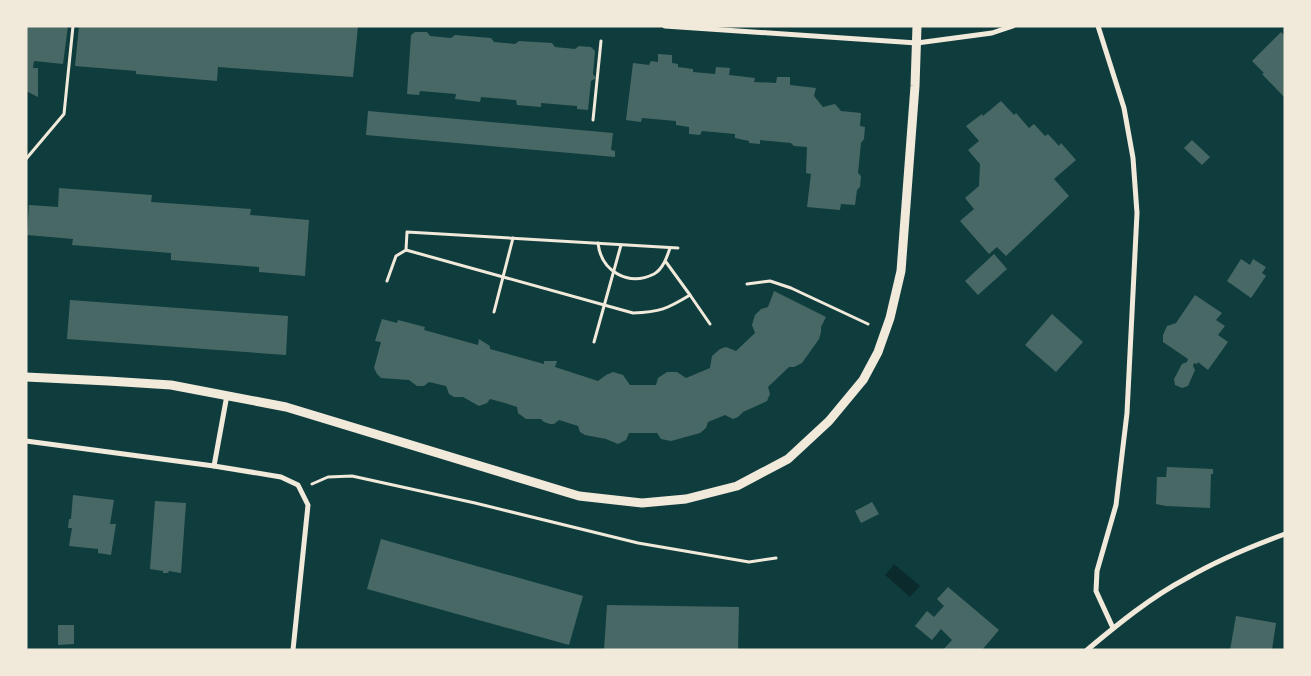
<svg xmlns="http://www.w3.org/2000/svg" width="1311" height="676" font-family="'Open Sans',sans-serif">
  <style>
    .water { fill: #0a2a2b }
    .building { fill: #486865 }
    .lines { fill: none; stroke-linecap: round; stroke-linejoin: round }
    .path { stroke: #f1e9da; stroke-width: 3 }
    .minor { stroke: #f1e9da; stroke-width: 5 }
    .tertiary { stroke: #f1e9da; stroke-width: 9 }
  </style>
  <rect width="100%" height="100%" fill="#0f3d3e"/>
  <path class="water" d="M 894,564 L 920,586 L 910,597 L 885,575 Z"/>
  <g class="building">
    <path d="M 26,26 L 68,26 L 63,64 L 34,61 L 33,68 L 38,68 L 38,97 L 26,91 Z"/>
    <path d="M 79,26 L 358,26 L 353,77 L 218,67 L 217,81 L 136,74 L 136,71 L 75,66 Z"/>
    <path d="M 415,32 L 427,32 L 430,36 L 451,38 L 455,35 L 491,38 L 494,42 L 515,44 L 519,41 L 552,43 L 555,47 L 575,49 L 579,46 L 591,47 L 595,51 L 593,74 L 596,78 L 591,81 L 588,110 L 577,109 L 577,106 L 541,103 L 541,107 L 517,105 L 516,100 L 515,100 L 481,97 L 480,102 L 455,99 L 456,94 L 420,91 L 419,95 L 407,94 L 411,35 Z"/>
    <path d="M 1281,32 L 1285,36 L 1285,98 L 1262,74 L 1264,73 L 1252,61 Z"/>
    <path d="M 658,54 L 672,55 L 672,63 L 678,64 L 678,67 L 693,69 L 693,72 L 715,74 L 716,67 L 730,68 L 729,75 L 755,78 L 754,82 L 776,83 L 777,77 L 790,77 L 790,85 L 816,88 L 814,96 L 823,107 L 835,104 L 841,111 L 861,113 L 860,126 L 865,127 L 864,139 L 861,143 L 858,173 L 861,176 L 860,187 L 857,190 L 855,205 L 841,204 L 840,210 L 807,207 L 811,174 L 806,173 L 807,147 L 794,146 L 791,143 L 760,140 L 760,144 L 749,143 L 749,141 L 735,138 L 735,134 L 702,131 L 700,135 L 689,134 L 689,127 L 676,125 L 676,121 L 642,118 L 641,122 L 626,120 L 633,63 L 649,65 L 651,61 L 658,62 Z"/>
    <path d="M 1001,101 L 1014,115 L 1016,113 L 1029,128 L 1034,124 L 1045,136 L 1048,134 L 1059,146 L 1061,143 L 1076,160 L 1054,179 L 1069,196 L 1006,256 L 997,247 L 989,254 L 960,221 L 974,209 L 965,198 L 979,186 L 980,164 L 968,150 L 979,141 L 966,126 L 982,114 L 983,116 Z"/>
    <path d="M 368,111 L 613,133 L 611,150 L 615,151 L 615,157 L 366,135 Z"/>
    <path d="M 1192,140 L 1210,157 L 1202,165 L 1184,148 Z"/>
    <path d="M 59,188 L 152,195 L 151,202 L 251,209 L 250,215 L 309,220 L 305,276 L 259,272 L 259,267 L 171,260 L 171,253 L 72,245 L 73,239 L 27,235 L 29,205 L 58,207 Z"/>
    <path d="M 994,254 L 1007,269 L 978,295 L 965,281 Z"/>
    <path d="M 1241,259 L 1250,265 L 1253,259 L 1266,267 L 1262,273 L 1266,276 L 1251,298 L 1227,281 Z"/>
    <path d="M 774,291 L 826,317 L 821,327 L 821,332 L 819,339 L 802,363 L 794,367 L 789,367 L 768,387 L 770,394 L 767,401 L 743,412 L 738,417 L 733,419 L 725,415 L 708,422 L 706,428 L 700,433 L 671,441 L 661,439 L 657,433 L 629,433 L 626,440 L 618,444 L 606,439 L 585,435 L 580,432 L 578,426 L 559,420 L 554,424 L 550,424 L 544,422 L 541,419 L 526,419 L 518,413 L 517,407 L 505,403 L 490,399 L 487,403 L 479,406 L 463,397 L 454,397 L 449,394 L 446,386 L 429,382 L 424,386 L 417,386 L 409,380 L 381,378 L 377,374 L 374,368 L 381,342 L 375,341 L 382,319 L 397,323 L 398,320 L 425,327 L 424,330 L 478,345 L 479,339 L 490,346 L 490,349 L 544,364 L 544,361 L 557,361 L 555,367 L 598,381 L 606,375 L 613,372 L 623,375 L 630,385 L 656,385 L 658,378 L 667,372 L 677,372 L 686,378 L 710,368 L 712,356 L 720,349 L 726,347 L 736,351 L 755,333 L 752,325 L 755,315 L 761,309 L 768,307 Z"/>
    <path d="M 1195,295 L 1222,313 L 1216,320 L 1225,326 L 1218,335 L 1228,342 L 1208,370 L 1198,362 L 1197,364 L 1194,363 L 1193,366 L 1195,370 L 1188,386 L 1182,388 L 1175,385 L 1174,379 L 1182,364 L 1187,362 L 1188,359 L 1163,342 L 1163,335 L 1167,326 L 1176,323 Z"/>
    <path d="M 70,300 L 288,316 L 286,355 L 67,339 Z"/>
    <path d="M 1052,314 L 1083,342 L 1056,372 L 1025,345 Z"/>
    <path d="M 1167,467 L 1213,469 L 1213,474 L 1211,474 L 1210,508 L 1166,506 L 1156,504 L 1157,477 L 1166,477 Z"/>
    <path d="M 73,495 L 114,500 L 110,524 L 116,524 L 111,555 L 98,553 L 98,549 L 69,546 L 72,528 L 68,528 L 69,519 L 71,519 Z"/>
    <path d="M 155,501 L 186,503 L 181,573 L 169,571 L 168,573 L 163,573 L 163,571 L 150,569 Z"/>
    <path d="M 872,502 L 879,514 L 861,523 L 855,511 Z"/>
    <path d="M 381,539 L 583,596 L 569,645 L 367,589 Z"/>
    <path d="M 948,587 L 999,630 L 982,650 L 943,650 L 952,640 L 941,629 L 932,640 L 915,626 L 927,611 L 934,617 L 944,606 L 937,599 Z"/>
    <path d="M 607,605 L 739,607 L 738,650 L 604,650 Z"/>
    <path d="M 1236,616 L 1276,623 L 1272,650 L 1230,650 Z"/>
    <path d="M 58,625 L 74,625 L 74,644 L 58,645 Z"/>
  </g>
  <g class="lines">
    <g class="path">
      <path d="M 593,120 L 601,41"/>
      <path d="M 26,159 L 64,114 L 73,26"/>
      <path d="M 598,243 C 601,271 628,287 654,274 C 663,269 667,257 670,248"/>
      <path d="M 406,250 L 633,313 C 660,312 667,309 690,295 L 710,324"/>
      <path d="M 666,262 L 690,295"/>
      <path d="M 387,281 L 396,256 L 406,250 L 407,232 L 678,248"/>
      <path d="M 747,284 L 770,281 L 791,288 L 868,324"/>
      <path d="M 494,312 L 513,238"/>
      <path d="M 594,342 L 621,245"/>
      <path d="M 312,484 L 328,477 L 352,476 L 475,503 L 638,543 L 749,562 L 776,558"/>
    </g>
    <g class="minor">
      <path d="M 665,26 L 917,43 L 992,33 L 1013,26"/>
      <path d="M 1098,26 L 1124,108 L 1133,158 L 1137,213 L 1127,413 L 1116,505 L 1097,571 L 1096,591 L 1113,628"/>
      <path d="M 26,441 L 214,466 L 281,477 L 298,485 L 308,505 L 293,650"/>
      <path d="M 214,466 L 227,395"/>
      <path d="M 1087,650 C 1118,624 1151,597 1187,578 C 1218,560 1252,546 1285,534"/>
    </g>
    <path class="tertiary" d="M 26,377 L 108,381 L 171,385 L 286,407 L 579,496 L 642,503 L 686,499 L 737,486 L 788,459 L 829,421 L 863,380 L 878,352 L 890,318 L 901,271 L 915,86 L 917,26"/>
  </g>
  <rect width="1311" height="676" fill="none" stroke="#f1e9da" stroke-width="55"/>
</svg>
